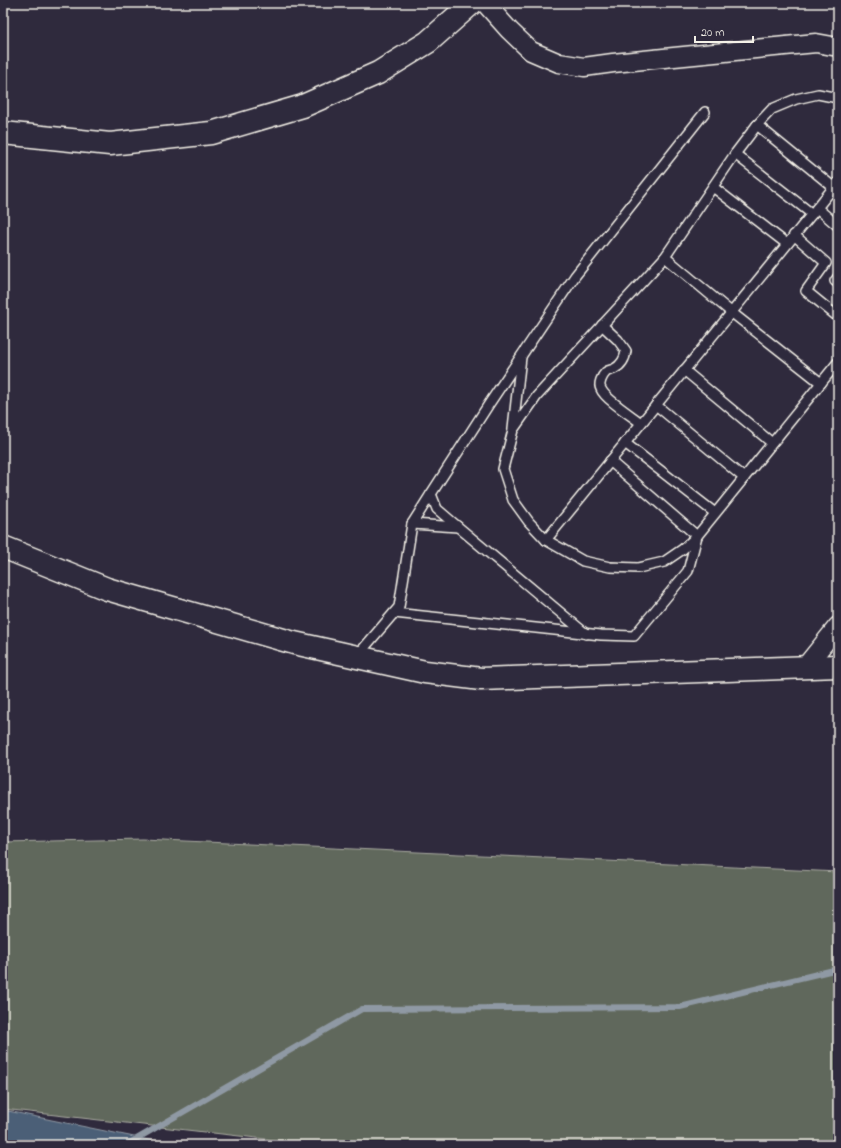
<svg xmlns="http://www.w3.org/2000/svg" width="841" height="1148" font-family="'Indie Flower',sans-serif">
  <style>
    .green { fill: #61685b; stroke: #aaaca2 }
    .water { fill: #4c5f77; stroke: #8f99a4 }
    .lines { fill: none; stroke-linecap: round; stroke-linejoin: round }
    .stream { stroke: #8f99a4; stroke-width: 6 }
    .lane-casing { stroke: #f4f1e8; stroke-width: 12 }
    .street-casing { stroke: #f4f1e8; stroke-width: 21 }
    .secondary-casing { stroke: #f4f1e8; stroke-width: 25 }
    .lane { stroke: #2f2a3d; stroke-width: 9 }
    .street { stroke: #2f2a3d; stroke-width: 18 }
    .secondary { stroke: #2f2a3d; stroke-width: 22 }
  </style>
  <rect width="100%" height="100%" fill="#2f2a3d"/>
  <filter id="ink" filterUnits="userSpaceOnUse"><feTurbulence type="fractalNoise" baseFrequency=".025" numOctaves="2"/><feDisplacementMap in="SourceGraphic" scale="8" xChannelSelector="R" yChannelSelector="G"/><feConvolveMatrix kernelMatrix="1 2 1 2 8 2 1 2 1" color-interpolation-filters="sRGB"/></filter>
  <g filter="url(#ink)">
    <path class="green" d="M 143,839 L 838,872 L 838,1145 L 318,1145 L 3,1109 L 3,842 Z"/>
    <path class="water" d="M 3,1110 L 173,1145 L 3,1145 Z"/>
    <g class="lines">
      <path class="stream" d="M 126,1145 L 362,1009 L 680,1007 L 838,969"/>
      <defs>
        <g id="lane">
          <path d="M 838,98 L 818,94 L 796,99 L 772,109 L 757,125 L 735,154 L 665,257 L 537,396 L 513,430 L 503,469 L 513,500 L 529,522 L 546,540 L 583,561 L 610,567 L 638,568 L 664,562 L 683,549 L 697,536 L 838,362"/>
          <path d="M 757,125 L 838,191"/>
          <path d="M 735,154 L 812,214"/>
          <path d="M 713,187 L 787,244"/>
          <path d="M 817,208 L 838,226"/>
          <path d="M 794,235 L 826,263 L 806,291 L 838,317"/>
          <path d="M 665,257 L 731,312 L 821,383"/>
          <path d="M 838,277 L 835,281 L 838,283"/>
          <path d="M 602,325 L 618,340 L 626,351 C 625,359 622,365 614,369 C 612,370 608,370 606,372 C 602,376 598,384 601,389 C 605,399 632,416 641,423"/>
          <path d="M 684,370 L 772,443"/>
          <path d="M 656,405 L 744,478"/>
          <path d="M 513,428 L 521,357"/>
          <path d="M 625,443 L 715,513"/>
          <path d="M 431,494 L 437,509 L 451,521 L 586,634"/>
          <path d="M 412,524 L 458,527"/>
          <path d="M 546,540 L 838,182"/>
          <path d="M 394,613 L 601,635 L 634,636 L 688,571 L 697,536 L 610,461"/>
          <path d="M 357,656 L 399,607 L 412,524 L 431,494 L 489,404 L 575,276 L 705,112"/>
        </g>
        <g id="street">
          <path d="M 485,3 L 509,30 L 531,51 L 559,63 L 584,67 L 613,63 L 816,43 L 838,47"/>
          <path d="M 805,667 L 838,626"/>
        </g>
        <g id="secondary">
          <path d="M 3,133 L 110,144 L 211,133 L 303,106 L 378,73 L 428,42 L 472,3"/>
          <path d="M 3,547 L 107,589 L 294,643 L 425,672 L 481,679 L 838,666"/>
        </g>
      </defs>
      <use href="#lane" class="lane-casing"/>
      <use href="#street" class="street-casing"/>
      <use href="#secondary" class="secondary-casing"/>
      <use href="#lane" class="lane"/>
      <use href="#street" class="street"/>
      <use href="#secondary" class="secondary"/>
    </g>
  </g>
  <rect width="841" height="1148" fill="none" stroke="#2f2a3d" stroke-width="16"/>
  <rect x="8" y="8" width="825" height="1132" fill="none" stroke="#f4f1e8" stroke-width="1.5" filter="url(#ink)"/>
  <path d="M695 36v6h58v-6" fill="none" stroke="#f4f1e8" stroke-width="2"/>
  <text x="701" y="36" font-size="12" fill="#f4f1e8" stroke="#2f2a3d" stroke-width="3" paint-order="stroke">20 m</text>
</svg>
